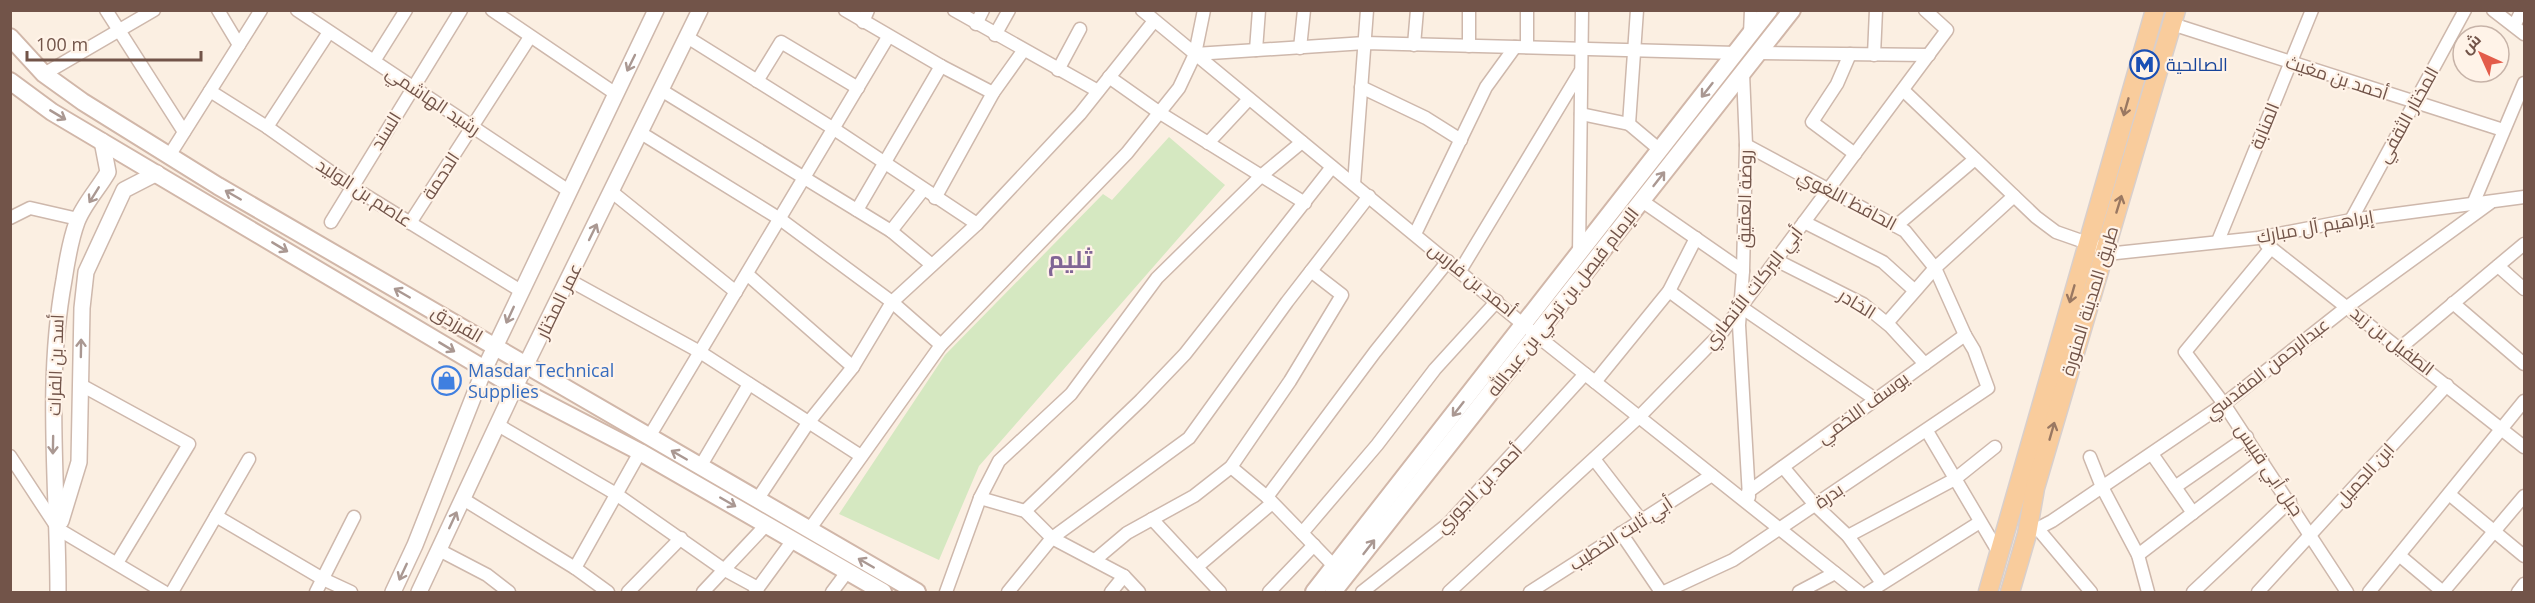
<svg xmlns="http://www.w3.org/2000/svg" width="2535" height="603" font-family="'Open Sans',Cairo,sans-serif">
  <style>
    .green { fill: #d5e8c1 }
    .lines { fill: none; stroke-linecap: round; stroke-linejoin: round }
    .minor-casing { stroke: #ceb8ac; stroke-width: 15 }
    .tertiary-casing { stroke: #ceb8ac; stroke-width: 18 }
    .secondary-casing { stroke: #d1b7a9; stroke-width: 20 }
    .primary-casing { stroke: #d8cfcc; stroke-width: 21 }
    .minor { stroke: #fff; stroke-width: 12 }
    .tertiary { stroke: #fff; stroke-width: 15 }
    .secondary { stroke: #fff; stroke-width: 16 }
    .primary { stroke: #f9cc9c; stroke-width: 18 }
    .oneway { stroke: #aa9892 }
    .oneway2 { stroke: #9a7862 }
    .labels { text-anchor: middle; stroke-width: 4.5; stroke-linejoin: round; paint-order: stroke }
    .transit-label { font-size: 18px; fill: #164399; stroke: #fff3e8; text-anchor: start }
    .street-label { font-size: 18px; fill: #725449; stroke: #fff3e8 }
    .shop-label { font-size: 18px; fill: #366cbe; stroke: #fff3e8; text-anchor: start }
    .district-label { font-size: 24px; font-weight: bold; fill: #806595; stroke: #fff3e8 }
  </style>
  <rect width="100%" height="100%" fill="#fbefe2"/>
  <path class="green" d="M 1169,137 L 1225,185 L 979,466 L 939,560 L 839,514 L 945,355 L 1103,194 L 1112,200 Z"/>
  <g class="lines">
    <defs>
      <g id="minor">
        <path d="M 106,10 L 184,132"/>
        <path d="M 218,10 L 239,45"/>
        <path d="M 297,10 L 569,191"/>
        <path d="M 492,10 L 616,94"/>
        <path d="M 845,10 L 941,66 L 993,93"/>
        <path d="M 954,10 L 1098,91"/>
        <path d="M 1142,10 L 1536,335 L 1859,592"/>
        <path d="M 2493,10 L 2524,34"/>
        <path d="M 863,22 L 868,10"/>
        <path d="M 976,24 L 983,10"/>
        <path d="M 2172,24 L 2503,130"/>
        <path d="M 2514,26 L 2522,10"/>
        <path d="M 1750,34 L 1751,10"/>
        <path d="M 995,35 L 1009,10"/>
        <path d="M 687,37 L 834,129 L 977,224"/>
        <path d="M 1414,45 L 1417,10"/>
        <path d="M 1469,46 L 1469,10"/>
        <path d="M 1527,47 L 1527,10"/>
        <path d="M 1300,48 L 1304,10"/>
        <path d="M 1256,50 L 1259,10"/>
        <path d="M 1759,53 L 1929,55"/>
        <path d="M 1195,54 L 1365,43 L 1736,53"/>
        <path d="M 1850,54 L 1837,84 L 1812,122 L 1855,154"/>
        <path d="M 1874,55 L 1876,10"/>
        <path d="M 374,61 L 406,10"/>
        <path d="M 1058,70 L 1080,29"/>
        <path d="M 1743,73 L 1746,145 L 1743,271 L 1739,325 L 1749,497"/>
        <path d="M 44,74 L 154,10"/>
        <path d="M 1109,77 L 1160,113 L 1305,203"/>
        <path d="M 757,81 L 781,42 L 858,88"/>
        <path d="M 1361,87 L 1426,118 L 1461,140"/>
        <path d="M 661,90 L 891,231 L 932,265"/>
        <path d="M 1903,90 L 2036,217 L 2056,232 L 2116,253 L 2258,238 L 2351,220 L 2524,197"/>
        <path d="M 210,91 L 267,127 L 352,187 L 521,291"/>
        <path d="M 1581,114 L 1629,124 L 1660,150"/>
        <path d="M 1629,124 L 1637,10"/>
        <path d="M 267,127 L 329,32"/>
        <path d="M 641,133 L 780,219 L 892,302 L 941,345"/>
        <path d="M 1208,143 L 1249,99"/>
        <path d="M 1746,145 L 1905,231 L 1935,268 L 1965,335"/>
        <path d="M 169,156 L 261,10"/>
        <path d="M 1354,184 L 1367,10"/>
        <path d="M 612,192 L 736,292"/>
        <path d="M 935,198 L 993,93 L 1023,51"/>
        <path d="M 1642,201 L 1743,271"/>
        <path d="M 2473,204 L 2524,83"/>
        <path d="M 857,210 L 941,66"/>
        <path d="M 10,218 L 30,208 L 78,219"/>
        <path d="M 2351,220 L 2465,10"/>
        <path d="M 331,222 L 461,10"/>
        <path d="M 1804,222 L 1883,262 L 1914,290"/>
        <path d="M 410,223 L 530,37"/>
        <path d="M 1896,226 L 1975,159"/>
        <path d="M 891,231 L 923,190"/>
        <path d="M 1415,234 L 1486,87 L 1515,47"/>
        <path d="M 2218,241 L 2312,10"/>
        <path d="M 2266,244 L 2524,447"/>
        <path d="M 2271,248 L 2185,352 L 2224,404 L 2347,592"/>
        <path d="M 1579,254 L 1582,10"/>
        <path d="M 1776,260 L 1863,304 L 1890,326 L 1925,364"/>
        <path d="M 2498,266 L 2524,289"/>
        <path d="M 1460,271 L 1580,72"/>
        <path d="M 747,274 L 853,367"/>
        <path d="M 569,280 L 700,352 L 861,456"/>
        <path d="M 1669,291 L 1723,331"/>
        <path d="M 2453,303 L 2524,364"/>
        <path d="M 1741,307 L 1875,399"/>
        <path d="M 1887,323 L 1935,268 L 2014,196"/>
        <path d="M 2400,348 L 2524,244"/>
        <path d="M 1595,382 L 1669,291 L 1696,238"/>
        <path d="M 81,385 L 189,444 L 117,563"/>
        <path d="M 498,425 L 616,494 L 723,569 L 758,588"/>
        <path d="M 1927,431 L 1999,553"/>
        <path d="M 649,437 L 888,37"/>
        <path d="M 2152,454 L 2193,513"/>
        <path d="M 10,456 L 58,529 L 164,592"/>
        <path d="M 2090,457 L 2102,487 L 2138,555 L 2148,592"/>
        <path d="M 1594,459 L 1641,520"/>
        <path d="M 700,467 L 749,384"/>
        <path d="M 1231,467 L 1267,497 L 1334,566"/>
        <path d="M 1783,467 L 1815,505 L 1848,536 L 1882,583"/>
        <path d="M 2175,487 L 2247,437"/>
        <path d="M 2449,494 L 2524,556"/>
        <path d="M 1267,497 L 1375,352 L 1448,261"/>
        <path d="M 980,498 L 1025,511 L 1052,538 L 1124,576 L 1139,592"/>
        <path d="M 463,499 L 575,568 L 608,592"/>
        <path d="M 757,500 L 808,423 L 853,367 L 892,302 L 977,224 L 1080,114 L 1154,21"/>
        <path d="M 1025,511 L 1141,400 L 1185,354 L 1332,167"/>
        <path d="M 216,516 L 323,579 L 351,592"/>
        <path d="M 1152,519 L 1220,592"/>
        <path d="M 2038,529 L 2091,592"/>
        <path d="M 809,530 L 941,345 L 1127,153 L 1179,88 L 1195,54 L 1204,10"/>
        <path d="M 1302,533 L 1377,445 L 1435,369 L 1497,301"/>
        <path d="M 1621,533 L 1661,592"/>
        <path d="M 2027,534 L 2052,521 L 2224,404 L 2347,307 L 2490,203"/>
        <path d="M 1848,536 L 1955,479 L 1995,447"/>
        <path d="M 439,550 L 487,575 L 509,592"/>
        <path d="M 2138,555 L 2262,460"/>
        <path d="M 2399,555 L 2443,592"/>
        <path d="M 1095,560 L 1127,533 L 1194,496 L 1231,467 L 1290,381 L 1342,295 L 1311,271"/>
        <path d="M 1198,566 L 1271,504"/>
        <path d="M 575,568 L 640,452"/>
        <path d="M 172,592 L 249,459"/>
        <path d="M 316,592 L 354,517"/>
        <path d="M 628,592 L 681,538"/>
        <path d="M 703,592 L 766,525"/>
        <path d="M 755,592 L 793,540"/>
        <path d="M 832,592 L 847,572"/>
        <path d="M 946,592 L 980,498 L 999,461 L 1071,394 L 1157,278 L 1261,176 L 1302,142"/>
        <path d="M 1008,592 L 1052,538 L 1189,438 L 1287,302 L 1369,196"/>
        <path d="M 1111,592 L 1124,576"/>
        <path d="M 1269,592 L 1314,545"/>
        <path d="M 1362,592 L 1448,524 L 1585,374"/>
        <path d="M 1449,592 L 1639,417 L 1723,331 L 1947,30 L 1925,10"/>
        <path d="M 1530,592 L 1712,475"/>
        <path d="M 1664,592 L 1733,560 L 1988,388 L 1974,350 L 1965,335 L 1748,492"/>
        <path d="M 1799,592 L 1835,573"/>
        <path d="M 1869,592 L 1980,522"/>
        <path d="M 2193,592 L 2290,501"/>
        <path d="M 2258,592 L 2447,385"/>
        <path d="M 2369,592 L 2524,401"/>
        <path d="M 2443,592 L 2524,496"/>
        <path d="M 2518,592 L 2524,584"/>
      </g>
      <g id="tertiary">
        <path d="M 61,521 L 79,462 L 82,308 L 86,272 L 124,190 L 157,173"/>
        <path d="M 58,592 C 58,488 45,383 64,280 C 67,260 70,241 77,222 C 83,205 99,188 108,172 L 102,141"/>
        <path d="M 393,592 L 415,545 L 484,370 L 656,10"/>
        <path d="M 419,592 L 515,387 L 700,10"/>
      </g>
      <g id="secondary">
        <path d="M 10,37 L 44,74 L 83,102 L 218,186 L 917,592"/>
        <path d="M 10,81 L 52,112 L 515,387 L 640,452 L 883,592"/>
        <path d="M 1314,592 L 1769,10"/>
        <path d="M 1333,592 L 1792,10"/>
      </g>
      <g id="primary">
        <path d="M 1988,592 L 2155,10"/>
        <path d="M 2010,592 L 2027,534 L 2035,488 L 2176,10"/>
      </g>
    </defs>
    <use href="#minor" class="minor-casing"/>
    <use href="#tertiary" class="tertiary-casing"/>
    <use href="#secondary" class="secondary-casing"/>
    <use href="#primary" class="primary-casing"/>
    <use href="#minor" class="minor"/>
    <use href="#tertiary" class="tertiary"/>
    <use href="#secondary" class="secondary"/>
    <use href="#primary" class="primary"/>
  </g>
  <defs><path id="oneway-shaft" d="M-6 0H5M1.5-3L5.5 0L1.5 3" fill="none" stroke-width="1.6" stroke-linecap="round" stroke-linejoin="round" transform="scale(1.5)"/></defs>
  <g class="oneway">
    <use href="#oneway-shaft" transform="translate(631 63) rotate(116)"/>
    <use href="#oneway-shaft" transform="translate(1707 90) rotate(128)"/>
    <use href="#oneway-shaft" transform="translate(58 115) rotate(31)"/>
    <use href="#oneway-shaft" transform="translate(1659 179) rotate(-52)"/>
    <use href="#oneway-shaft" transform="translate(94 195) rotate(122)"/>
    <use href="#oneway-shaft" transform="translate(233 195) rotate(-150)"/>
    <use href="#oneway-shaft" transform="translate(593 232) rotate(-64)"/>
    <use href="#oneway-shaft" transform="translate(280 247) rotate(31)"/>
    <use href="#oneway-shaft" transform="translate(402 293) rotate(-150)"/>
    <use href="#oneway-shaft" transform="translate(510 315) rotate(115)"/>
    <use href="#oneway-shaft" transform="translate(447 347) rotate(31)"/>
    <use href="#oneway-shaft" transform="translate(81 348) rotate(-89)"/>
    <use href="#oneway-shaft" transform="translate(1458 409) rotate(128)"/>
    <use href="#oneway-shaft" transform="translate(53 445) rotate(91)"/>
    <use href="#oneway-shaft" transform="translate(679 455) rotate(-150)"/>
    <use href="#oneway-shaft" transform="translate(728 502) rotate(30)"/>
    <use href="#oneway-shaft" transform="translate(453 520) rotate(-65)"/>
    <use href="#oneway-shaft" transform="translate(1369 547) rotate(-52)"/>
    <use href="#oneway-shaft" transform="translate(866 563) rotate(-150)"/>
    <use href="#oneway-shaft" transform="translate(403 572) rotate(115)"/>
  </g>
  <g class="oneway2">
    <use href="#oneway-shaft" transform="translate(2126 107) rotate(106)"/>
    <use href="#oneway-shaft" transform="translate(2119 204) rotate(-73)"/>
    <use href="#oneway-shaft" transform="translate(2072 294) rotate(106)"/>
    <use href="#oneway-shaft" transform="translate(2052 431) rotate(-74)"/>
  </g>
  <defs>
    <symbol id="metro-ring" viewBox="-11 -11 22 22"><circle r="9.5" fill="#fff3e8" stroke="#1a4fb4" stroke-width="1.5"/><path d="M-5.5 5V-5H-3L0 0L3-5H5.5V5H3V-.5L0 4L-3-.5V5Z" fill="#1a4fb4"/></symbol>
    <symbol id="shop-ring" viewBox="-11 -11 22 22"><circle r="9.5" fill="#fff3e8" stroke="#3f7fe0" stroke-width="1.5"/><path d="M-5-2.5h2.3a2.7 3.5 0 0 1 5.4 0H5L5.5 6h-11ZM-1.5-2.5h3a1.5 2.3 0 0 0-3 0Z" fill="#3f7fe0"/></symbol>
  </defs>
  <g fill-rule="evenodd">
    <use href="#metro-ring" x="2128" y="48" width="33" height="33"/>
    <use href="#shop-ring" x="430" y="364" width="33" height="33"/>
  </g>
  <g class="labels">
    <g class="transit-label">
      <text x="2166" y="71">الصالحية</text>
    </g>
    <g class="street-label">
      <text transform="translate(2337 78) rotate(18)" y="6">أحمد بن مغيث</text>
      <text transform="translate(433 101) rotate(34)" y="6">رشيد الهاشمي</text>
      <text transform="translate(2408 115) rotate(-61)" y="6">المختار الثقفي</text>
      <text transform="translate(2265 126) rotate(-68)" y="6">المنابة</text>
      <text transform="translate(386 131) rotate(-58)" y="6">السند</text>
      <text transform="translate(441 176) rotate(-57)" y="6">الدحمة</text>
      <text transform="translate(364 193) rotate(33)" y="6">عاصم بن الوليد</text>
      <text transform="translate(1745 199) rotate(-89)" y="6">روضة العقيق</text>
      <text transform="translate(1847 200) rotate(28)" y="6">الحافظ اللغوي</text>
      <text transform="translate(2315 227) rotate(-10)" y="6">إبراهيم آل مبارك</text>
      <text transform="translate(1472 280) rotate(39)" y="6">أحمد بن فارس</text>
      <text transform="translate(1753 288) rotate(-52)" y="6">أبي البركات الأنصاري</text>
      <text transform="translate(559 301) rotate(-64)" y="6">عمر المختار</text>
      <text transform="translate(2090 301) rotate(-73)" y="6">طريق المدينة المنورة</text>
      <text transform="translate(1563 302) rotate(-52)" y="6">الإمام فيصل بن تركي بن عبدالله</text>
      <text transform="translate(1857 304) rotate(32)" y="6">الخادر</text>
      <text transform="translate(457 324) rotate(30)" y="6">الفرزدق</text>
      <text transform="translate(2392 341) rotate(38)" y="6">الطفيل بن زيد</text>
      <text transform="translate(56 365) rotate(-88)" y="6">أسد بن الفرات</text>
      <text transform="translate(2267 369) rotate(-38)" y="6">عبدالرحمن المقدسي</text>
      <text transform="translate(1863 408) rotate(-36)" y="6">يوسف اللخمي</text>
      <text transform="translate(2269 470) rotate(56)" y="6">جبل أبي قبيس</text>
      <text transform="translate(2365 475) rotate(-48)" y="6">ابن الجميل</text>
      <text transform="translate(1479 489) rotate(-46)" y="6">أحمد بن الجوري</text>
      <text transform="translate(1829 496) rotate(-34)" y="6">بدرة</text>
      <text transform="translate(1621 534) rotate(-33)" y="6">أبي ثابت الخطيب</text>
    </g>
    <g class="shop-label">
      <text x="468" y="377">Masdar Technical<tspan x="468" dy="21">Supplies</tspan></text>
    </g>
    <g class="district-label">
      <text x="1070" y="268">ثليم</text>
    </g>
  </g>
  <rect width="2535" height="603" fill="none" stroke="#725449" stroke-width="24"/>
  <g transform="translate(2481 54) rotate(315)"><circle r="28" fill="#fff3e8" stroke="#c7b3a8" stroke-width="1.5"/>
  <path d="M0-4.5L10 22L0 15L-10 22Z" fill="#e35c4a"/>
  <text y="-9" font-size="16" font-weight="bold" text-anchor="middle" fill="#725449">ش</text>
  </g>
  <path d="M27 51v9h174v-9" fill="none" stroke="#725449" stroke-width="3"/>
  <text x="36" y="51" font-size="18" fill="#725449" stroke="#fff3e8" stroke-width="4.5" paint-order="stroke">100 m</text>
</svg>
